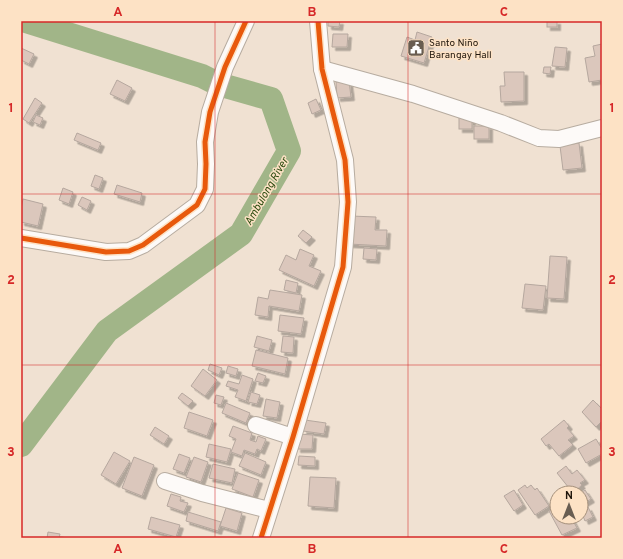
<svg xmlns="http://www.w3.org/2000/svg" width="623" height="559" font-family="Overpass,sans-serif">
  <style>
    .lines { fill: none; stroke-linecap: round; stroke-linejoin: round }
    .river { stroke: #a1b588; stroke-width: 24 }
    .building { fill: #dbc7bc; stroke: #b5a79e; filter: url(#shadow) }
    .minor-casing { stroke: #b7aca0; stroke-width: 18 }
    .minor { stroke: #fdfaf8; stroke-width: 16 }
    .cycleway-casing { stroke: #fde2c5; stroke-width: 8 }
    .cycleway { stroke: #e8590c; stroke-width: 5 }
    .grid { fill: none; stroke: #d62828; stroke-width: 1; stroke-opacity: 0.55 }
    .labels { text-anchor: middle; stroke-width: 3; stroke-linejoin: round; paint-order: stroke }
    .poi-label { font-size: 10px; fill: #20160c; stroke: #fde2c5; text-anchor: start }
    .water-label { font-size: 11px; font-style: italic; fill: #2b4b0f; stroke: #fde2c5 }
    .neatline { fill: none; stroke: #d62828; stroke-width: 1.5 }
    .grid-label { font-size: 13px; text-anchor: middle; font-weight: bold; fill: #d62828 }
  </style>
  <defs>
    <filter id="shadow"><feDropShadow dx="3.5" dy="3.5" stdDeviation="0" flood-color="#0004"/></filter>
  </defs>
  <rect width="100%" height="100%" fill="#f0e1d2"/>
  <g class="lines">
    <path class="river" d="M 21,445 L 107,331 L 241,234 L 289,151 L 271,99 L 218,84 L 202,76 L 26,21"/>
  </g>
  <g class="building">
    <path d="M 328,21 L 340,21 L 339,27 L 328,26 Z"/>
    <rect x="547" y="21" width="10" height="6"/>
    <path d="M 417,32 L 432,37 L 424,63 L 401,56 L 407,37 L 415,40 Z"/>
    <path d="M 333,34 L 348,34 L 347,47 L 332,47 Z"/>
    <path d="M 602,44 L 602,80 L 589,82 L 585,58 L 595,56 L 593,46 Z"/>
    <path d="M 555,47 L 567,48 L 565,67 L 552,66 Z"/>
    <path d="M 21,48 L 34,54 L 29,64 L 21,60 Z"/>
    <path d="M 544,67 L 551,67 L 550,74 L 543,73 Z"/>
    <path d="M 504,72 L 524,72 L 524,101 L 501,102 L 500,86 L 505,86 Z"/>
    <path d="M 117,80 L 132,88 L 125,101 L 110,94 Z"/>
    <path d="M 349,81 L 351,97 L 337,98 L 336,82 Z"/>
    <path d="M 35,98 L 42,103 L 29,123 L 23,119 Z"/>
    <path d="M 316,99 L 321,110 L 312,114 L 308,103 Z"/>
    <path d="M 36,115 L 43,118 L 40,125 L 33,122 Z"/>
    <rect x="459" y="115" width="13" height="14"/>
    <rect x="474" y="126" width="15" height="13"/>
    <path d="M 77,133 L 101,143 L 98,150 L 74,140 Z"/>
    <path d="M 579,143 L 582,168 L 563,170 L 560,146 Z"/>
    <path d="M 95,175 L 103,178 L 99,189 L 91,186 Z"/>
    <path d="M 117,185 L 142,193 L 140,202 L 114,194 Z"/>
    <path d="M 63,188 L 73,192 L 69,204 L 59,200 Z"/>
    <path d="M 82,197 L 91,201 L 87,210 L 78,205 Z"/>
    <path d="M 23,199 L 43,204 L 38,226 L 21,222 L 21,209 Z"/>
    <path d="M 351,216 L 376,217 L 375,230 L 387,230 L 386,246 L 349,244 Z"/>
    <path d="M 303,230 L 312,237 L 306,243 L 298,236 Z"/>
    <path d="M 364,248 L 377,249 L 376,260 L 363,259 Z"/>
    <path d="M 300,249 L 314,255 L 309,266 L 321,271 L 314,286 L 279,270 L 286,255 L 296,260 Z"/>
    <path d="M 550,256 L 567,257 L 564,299 L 547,298 Z"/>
    <path d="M 286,280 L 298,283 L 296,293 L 284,290 Z"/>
    <path d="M 525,284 L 546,286 L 543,310 L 522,308 Z"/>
    <path d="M 270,290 L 302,295 L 299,311 L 269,306 L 268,317 L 255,315 L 258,297 L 268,299 Z"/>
    <path d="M 280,315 L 304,318 L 301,334 L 278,331 Z"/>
    <path d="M 257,336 L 272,340 L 269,351 L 254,347 Z"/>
    <path d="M 283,336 L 294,337 L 293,353 L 281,352 Z"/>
    <path d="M 256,350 L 288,358 L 285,374 L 252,366 Z"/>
    <path d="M 210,364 L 222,368 L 219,375 L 208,370 Z"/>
    <path d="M 228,366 L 238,369 L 236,376 L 226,373 Z"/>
    <path d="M 203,369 L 217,380 L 205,396 L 191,386 Z"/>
    <path d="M 258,373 L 266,376 L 263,383 L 255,381 Z"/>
    <path d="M 242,375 L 253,379 L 246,401 L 235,397 L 238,390 L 226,386 L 228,381 L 239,384 Z"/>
    <path d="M 251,392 L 260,395 L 257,404 L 248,402 Z"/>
    <path d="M 182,393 L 193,401 L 188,406 L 178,398 Z"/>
    <path d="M 216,395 L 224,397 L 221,405 L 214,403 Z"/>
    <path d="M 266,399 L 280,402 L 277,418 L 263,416 Z"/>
    <path d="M 593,400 L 602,409 L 602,421 L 596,427 L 582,412 Z"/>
    <path d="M 226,403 L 250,413 L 246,423 L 222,413 Z"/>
    <path d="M 189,412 L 213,420 L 207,436 L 184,428 Z"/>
    <path d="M 305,420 L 326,423 L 324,434 L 303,431 Z"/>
    <path d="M 564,420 L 569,426 L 567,428 L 574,436 L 568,440 L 573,445 L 559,456 L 549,444 L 546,446 L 541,439 Z"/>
    <path d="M 233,426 L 252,433 L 250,440 L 256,442 L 258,436 L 266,439 L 261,451 L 257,449 L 255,454 L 244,450 L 242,456 L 231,452 L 236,439 L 229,436 Z"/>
    <path d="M 155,427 L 169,436 L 164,444 L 150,435 Z"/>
    <path d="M 298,434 L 313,435 L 312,449 L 297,449 Z"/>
    <path d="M 596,439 L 602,449 L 602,454 L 586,463 L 578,449 Z"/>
    <path d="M 209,444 L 231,449 L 227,462 L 206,457 Z"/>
    <path d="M 114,452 L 130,461 L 116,484 L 101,475 Z"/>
    <path d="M 245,453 L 266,462 L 261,475 L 239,466 Z"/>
    <path d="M 179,454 L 190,458 L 184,473 L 173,469 Z"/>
    <path d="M 299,456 L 315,457 L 315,466 L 298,465 Z"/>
    <path d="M 134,457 L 154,465 L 142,496 L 122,488 Z"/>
    <path d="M 194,457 L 208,462 L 201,482 L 186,477 Z"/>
    <path d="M 213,464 L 235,469 L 232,483 L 209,478 Z"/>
    <path d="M 566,466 L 572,474 L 577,470 L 585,480 L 580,483 L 582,485 L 573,493 L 557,473 Z"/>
    <path d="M 238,473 L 259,480 L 253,497 L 232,489 Z"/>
    <path d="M 310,477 L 336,478 L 334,508 L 308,506 Z"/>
    <path d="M 525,485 L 527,488 L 531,485 L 535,490 L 537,488 L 549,506 L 535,515 L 518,490 Z"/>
    <path d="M 514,490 L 523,505 L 514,511 L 504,496 Z"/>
    <path d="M 585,490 L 591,499 L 581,505 L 581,493 Z"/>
    <path d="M 171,494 L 181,497 L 180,501 L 188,503 L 184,512 L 167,506 Z"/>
    <path d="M 557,507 L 557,517 L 571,517 L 577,528 L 562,535 L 549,511 Z"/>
    <path d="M 588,507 L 593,517 L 585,521 L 581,511 Z"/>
    <path d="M 226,508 L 242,513 L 237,531 L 220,526 Z"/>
    <path d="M 188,512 L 221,522 L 218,531 L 186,521 Z"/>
    <path d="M 151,517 L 180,525 L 176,537 L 148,529 Z"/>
    <path d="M 48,532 L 60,534 L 59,538 L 47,538 Z"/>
  </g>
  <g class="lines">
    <defs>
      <g id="minor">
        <path d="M 322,69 L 413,94 L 501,123 L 539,138 L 559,139 L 602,128"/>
        <path d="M 21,238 L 106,252 L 129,251 L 143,245 L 197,205 L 205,189 L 206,164 L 205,142 L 210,112 L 225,67 L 246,21"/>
        <path d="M 256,425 L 293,437"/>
        <path d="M 165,481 L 202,493 L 269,510"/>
        <path d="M 261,538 L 293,437 L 343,267 L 348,202 L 345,160 L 322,69 L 318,21"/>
      </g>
    </defs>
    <use href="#minor" class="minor-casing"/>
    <use href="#minor" class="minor"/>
    <defs>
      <g id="cycleway">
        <path d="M 21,238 L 106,252 L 129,251 L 143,245 L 197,205 L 205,189 L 206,164 L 205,142 L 210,112 L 225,67 L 246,21"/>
        <path d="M 261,538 L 293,437 L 343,267 L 348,202 L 345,160 L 322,69 L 318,21"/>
      </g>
    </defs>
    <use href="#cycleway" class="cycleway-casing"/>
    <use href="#cycleway" class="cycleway"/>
  </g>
  <path class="grid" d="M 215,21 L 215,538M 408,21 L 408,538M 21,194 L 602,194M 21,365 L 602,365"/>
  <defs>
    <symbol id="civic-square" viewBox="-11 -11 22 22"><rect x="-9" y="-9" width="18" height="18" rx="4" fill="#695d51" stroke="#fde2c5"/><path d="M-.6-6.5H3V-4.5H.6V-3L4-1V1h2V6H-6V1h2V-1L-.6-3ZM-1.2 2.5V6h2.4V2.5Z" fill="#fff"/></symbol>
  </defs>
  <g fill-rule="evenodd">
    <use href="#civic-square" x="406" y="38" width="20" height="20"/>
  </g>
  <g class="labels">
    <g class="poi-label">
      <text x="429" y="46">Santo Niño<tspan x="429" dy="12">Barangay Hall</tspan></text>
    </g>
    <g class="water-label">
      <text transform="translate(266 191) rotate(-60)" y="4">Ambulong River</text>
    </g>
  </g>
  <rect width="623" height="559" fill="none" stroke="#fde2c5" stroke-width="44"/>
  <g transform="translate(569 505)"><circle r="19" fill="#fde2c5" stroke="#a5907b"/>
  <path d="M0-3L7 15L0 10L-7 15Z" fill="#695d51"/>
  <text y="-6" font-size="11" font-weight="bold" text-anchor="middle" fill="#20160c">N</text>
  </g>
  <rect x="22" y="22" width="579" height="515" class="neatline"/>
  <g class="grid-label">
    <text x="118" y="16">A</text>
    <text x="312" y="16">B</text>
    <text x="504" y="16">C</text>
    <text x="11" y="112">1</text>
    <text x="612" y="112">1</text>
    <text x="11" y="284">2</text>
    <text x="612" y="284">2</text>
    <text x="11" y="456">3</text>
    <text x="612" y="456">3</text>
    <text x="118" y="553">A</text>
    <text x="312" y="553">B</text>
    <text x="504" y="553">C</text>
  </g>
</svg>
